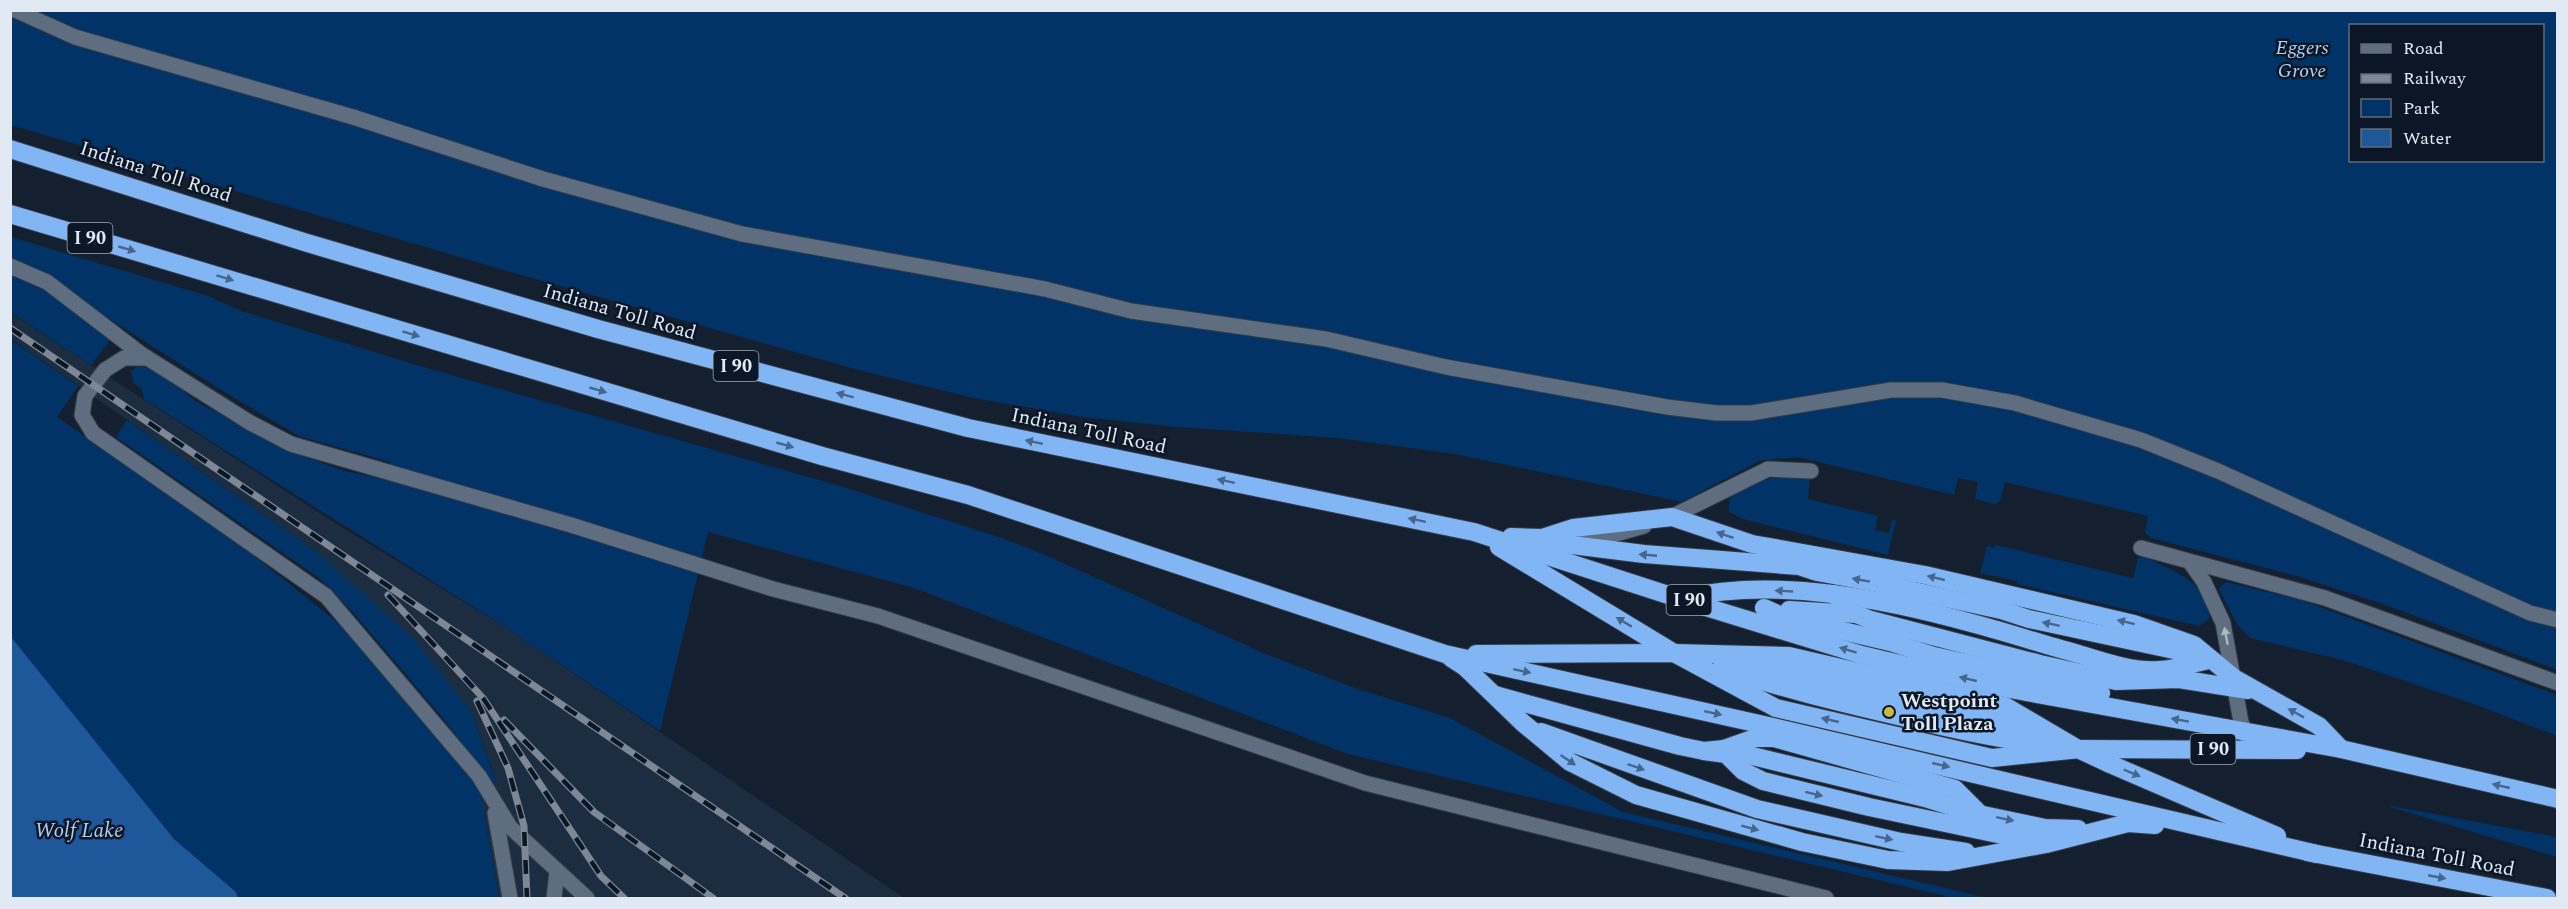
<svg xmlns="http://www.w3.org/2000/svg" width="2568" height="909" font-family="Spectral,serif">
  <style>
    .built { fill: #1c2d41 }
    .green { fill: #013366; fill-rule: evenodd }
    .water { fill: #1e589a }
    .lines { fill: none; stroke-linecap: round; stroke-linejoin: round }
    .minor-casing { stroke: #333b48; stroke-width: 17 }
    .highway-casing { stroke: #333b48; stroke-width: 20 }
    .minor { stroke: #5e6d7f; stroke-width: 15 }
    .highway { stroke: #82b5f4; stroke-width: 18 }
    .rail-casing { stroke: #7d8795; stroke-width: 7 }
    .rail { stroke: #0b1726; stroke-width: 4.5; stroke-dasharray: 14; stroke-linecap: butt }
    .oneway { fill: #46668d }
    .oneway2 { fill: #acb7c5 }
    .poi-dot { fill: #c6bc3c; stroke: #0b1726; stroke-width: 2 }
    .labels { text-anchor: middle; stroke-width: 5; stroke-linejoin: round; paint-order: stroke }
    .shield { fill: #0b1726; stroke: #a0aab6; stroke-width: 1.5 }
    .shield-label { font-size: 18px; font-weight: bold; fill: #e0e9f4 }
    .park-label { font-size: 20px; font-style: italic; fill: #b3d0f6; stroke: #0b1726 }
    .street-label { font-size: 20px; fill: #e0e9f4; stroke: #0b1726 }
    .poi-label { font-size: 20px; font-weight: bold; fill: #e0e9f4; stroke: #0b1726; text-anchor: start }
    .water-label { font-size: 21px; font-style: italic; fill: #b0cdf2; stroke: #0b1726 }
  </style>
  <rect width="100%" height="100%" fill="#142030"/>
  <path class="built" d="M 10,313 L 335,523 L 508,629 L 904,898 L 499,898 L 480,790 L 496,780 L 471,711 L 317,552 L 11,339 Z"/>
  <g class="green">
    <path d="M 10,11 L 2557,11 L 2557,670 L 2389,606 L 2297,576 L 2151,538 L 2145,532 L 2148,516 L 2005,482 L 2000,501 L 1994,504 L 1975,499 L 1978,482 L 1958,478 L 1954,495 L 1798,457 L 1759,461 L 1682,502 L 1455,454 L 1338,438 L 1177,427 L 1083,417 L 974,398 L 866,372 L 507,271 L 11,125 ZM 2350,26 L 2542,26 L 2542,160 L 2350,160 Z"/>
    <path d="M 11,237 L 208,296 L 241,311 L 413,364 L 840,486 L 1002,538 L 1045,555 L 1268,655 L 1355,688 L 1450,718 L 1623,812 L 1987,898 L 1954,898 L 1348,754 L 914,588 L 708,532 L 660,731 L 508,629 L 144,399 L 142,390 L 134,383 L 131,371 L 138,366 L 157,370 L 197,402 L 293,452 L 344,471 L 389,480 L 390,462 L 299,436 L 226,393 L 75,297 L 43,273 L 11,258 Z"/>
    <path d="M 10,272 L 39,286 L 112,338 L 91,365 L 11,313 Z"/>
    <path d="M 10,339 L 78,386 L 57,417 L 221,529 L 343,627 L 432,730 L 480,790 L 499,898 L 238,898 L 236,892 L 174,839 L 11,637 Z"/>
    <path d="M 127,420 L 317,552 L 414,639 L 471,711 L 496,781 L 492,783 L 439,713 L 351,610 L 319,578 L 116,437 Z"/>
    <path d="M 1784,476 L 1810,478 L 1808,499 L 1878,516 L 1875,530 L 1889,533 L 1892,520 L 1896,521 L 1888,555 L 1743,519 L 1729,512 L 1729,499 C 1742,484 1765,479 1784,476 Z"/>
    <path d="M 1996,545 L 2133,578 L 2138,558 L 2143,557 C 2165,566 2216,586 2209,619 L 2199,626 L 2017,584 L 2017,581 L 1980,573 L 1987,546 L 1994,548 Z"/>
    <path d="M 2226,582 L 2301,600 L 2557,695 L 2557,736 L 2474,704 L 2343,660 L 2250,638 L 2237,624 L 2219,589 Z"/>
    <path d="M 2391,806 L 2557,837 L 2557,857 L 2390,807 Z"/>
  </g>
  <path class="water" d="M 11,637 L 174,839 L 236,892 L 238,898 L 11,898 Z"/>
  <g class="lines">
    <defs>
      <g id="minor">
        <path d="M 15,10 L 75,37 L 353,117 L 543,179 L 742,234 L 1045,289 L 1131,311 L 1326,339 L 1446,367 L 1667,407 L 1717,413 L 1751,413 L 1891,390 L 1942,390 L 2015,403 L 2141,440 L 2218,471 L 2530,613 L 2558,620"/>
        <path d="M 10,266 L 47,282 L 141,354 L 249,422 L 291,444 L 571,525 L 773,589 L 878,616 L 1365,783 L 1826,898"/>
        <path d="M 147,358 L 124,358 L 105,370 L 85,396 L 82,415 L 93,433 L 326,596 L 479,776 L 510,827 L 587,898"/>
        <path d="M 1667,519 L 1768,469 L 1811,471"/>
        <path d="M 1580,544 L 1644,526"/>
        <path d="M 2141,548 L 2325,598 L 2558,683"/>
        <path d="M 2190,562 L 2204,582 L 2223,623 L 2241,722 L 2248,739"/>
        <path d="M 495,813 L 510,898"/>
        <path d="M 554,898 L 557,871"/>
      </g>
      <g id="highway">
        <path d="M 10,149 L 304,242 L 598,329 L 968,428 L 1474,532 L 1696,604 L 1862,655 L 1904,665 L 2010,689 L 2341,749 L 2558,799"/>
        <path d="M 10,214 L 822,456 L 968,495 L 1445,654 L 1773,727 L 2317,854"/>
        <path d="M 1511,537 L 1542,538 L 1573,528 L 1672,517 L 1752,544 L 1925,575 L 2134,624 L 2194,645 L 2234,678 L 2319,726 L 2341,749"/>
        <path d="M 1540,541 L 1644,554 L 1799,566 L 1817,572 L 1877,583 L 2001,610 L 2029,619 L 2188,653"/>
        <path d="M 1499,547 L 1674,653 L 1776,708 L 1992,758 L 2080,749 L 2297,750"/>
        <path d="M 1834,594 L 1856,614 L 1871,620 L 2040,664 L 2116,681 L 2179,679 L 2248,690"/>
        <path d="M 1684,598 C 1776,577 1885,599 1975,624 C 2009,633 2042,644 2075,653 C 2102,661 2131,672 2159,670 C 2176,669 2192,664 2208,660"/>
        <path d="M 1764,608 L 1784,617 L 1890,642 L 1934,656 L 2101,693"/>
        <path d="M 1789,610 L 1856,614"/>
        <path d="M 1476,654 L 1674,653 L 1789,656 L 2005,706 L 2078,749 L 2110,764 L 2277,836"/>
        <path d="M 1451,658 L 1465,667 L 1523,723 L 1570,762 L 1636,795 L 1802,842 L 1888,860 L 1948,862 L 2046,844 L 2128,823 L 2155,825"/>
        <path d="M 1738,664 L 1786,673 L 2002,723 L 2040,736"/>
        <path d="M 1721,668 C 1780,688 1838,702 1898,716 C 1948,728 1996,739 2047,745"/>
        <path d="M 1495,695 L 1680,746 L 1704,751 L 1724,749 L 1755,738 L 1774,738 L 1955,789 L 1980,814"/>
        <path d="M 1541,732 L 1757,809 L 1901,842 L 1966,852"/>
        <path d="M 1724,749 L 1925,798 L 1969,812 L 2045,828 L 2078,829"/>
        <path d="M 1704,751 L 1726,754 L 1743,771 L 1763,781 L 1869,807 L 2036,842"/>
        <path d="M 2307,852 L 2547,898"/>
      </g>
    </defs>
    <use href="#minor" class="minor-casing"/>
    <use href="#highway" class="highway-casing"/>
    <use href="#minor" class="minor"/>
    <use href="#highway" class="highway"/>
    <defs>
      <g id="rail">
        <path d="M 10,328 L 845,898"/>
        <path d="M 388,595 L 483,698 L 601,876 L 624,898"/>
        <path d="M 477,701 L 508,768 L 524,826 L 527,898"/>
        <path d="M 504,720 L 594,812 L 713,898"/>
      </g>
    </defs>
    <use href="#rail" class="rail-casing"/>
    <use href="#rail" class="rail"/>
  </g>
  <defs><path id="oneway-solid" d="M-6-.8H1V-3.2L6.5 0L1 3.2V.8H-6Z" transform="scale(1.5)"/></defs>
  <g class="oneway">
    <use href="#oneway-solid" transform="translate(127 249) rotate(16)"/>
    <use href="#oneway-solid" transform="translate(225 278) rotate(17)"/>
    <use href="#oneway-solid" transform="translate(411 334) rotate(17)"/>
    <use href="#oneway-solid" transform="translate(598 390) rotate(16)"/>
    <use href="#oneway-solid" transform="translate(845 395) rotate(-165)"/>
    <use href="#oneway-solid" transform="translate(1034 442) rotate(-168)"/>
    <use href="#oneway-solid" transform="translate(785 445) rotate(16)"/>
    <use href="#oneway-solid" transform="translate(1226 481) rotate(-168)"/>
    <use href="#oneway-solid" transform="translate(1417 520) rotate(-168)"/>
    <use href="#oneway-solid" transform="translate(1725 535) rotate(-161)"/>
    <use href="#oneway-solid" transform="translate(1648 555) rotate(-175)"/>
    <use href="#oneway-solid" transform="translate(1936 578) rotate(-167)"/>
    <use href="#oneway-solid" transform="translate(1861 580) rotate(-170)"/>
    <use href="#oneway-solid" transform="translate(1784 591) rotate(-177)"/>
    <use href="#oneway-solid" transform="translate(1624 622) rotate(-149)"/>
    <use href="#oneway-solid" transform="translate(2126 622) rotate(-166)"/>
    <use href="#oneway-solid" transform="translate(2051 624) rotate(-168)"/>
    <use href="#oneway-solid" transform="translate(1848 650) rotate(-163)"/>
    <use href="#oneway-solid" transform="translate(1522 671) rotate(12)"/>
    <use href="#oneway-solid" transform="translate(1968 679) rotate(-167)"/>
    <use href="#oneway-solid" transform="translate(1713 713) rotate(12)"/>
    <use href="#oneway-solid" transform="translate(2296 713) rotate(-151)"/>
    <use href="#oneway-solid" transform="translate(1830 720) rotate(-167)"/>
    <use href="#oneway-solid" transform="translate(2180 720) rotate(-170)"/>
    <use href="#oneway-solid" transform="translate(1568 760) rotate(34)"/>
    <use href="#oneway-solid" transform="translate(1941 765) rotate(13)"/>
    <use href="#oneway-solid" transform="translate(1636 767) rotate(19)"/>
    <use href="#oneway-solid" transform="translate(2132 773) rotate(23)"/>
    <use href="#oneway-solid" transform="translate(2501 786) rotate(-167)"/>
    <use href="#oneway-solid" transform="translate(1814 794) rotate(14)"/>
    <use href="#oneway-solid" transform="translate(2005 819) rotate(12)"/>
    <use href="#oneway-solid" transform="translate(1750 828) rotate(15)"/>
    <use href="#oneway-solid" transform="translate(1884 838) rotate(12)"/>
    <use href="#oneway-solid" transform="translate(2437 877) rotate(11)"/>
  </g>
  <use class="oneway2" href="#oneway-solid" transform="translate(2226 636) rotate(-101)"/>
  <circle class="poi-dot" cx="1889" cy="712" r="6"/>
  <g class="labels">
    <g class="shield">
      <rect x="67.5" y="223" width="45" height="30" rx="4.5"/>
      <rect x="713.5" y="351" width="45" height="30" rx="4.5"/>
      <rect x="1666.5" y="585" width="45" height="30" rx="4.5"/>
      <rect x="2190.5" y="734" width="45" height="30" rx="4.5"/>
    </g>
    <g class="shield-label">
      <text x="90" y="244">I 90</text>
      <text x="736" y="372">I 90</text>
      <text x="1689" y="606">I 90</text>
      <text x="2213" y="755">I 90</text>
    </g>
    <g class="park-label">
      <text x="2302" y="54">Eggers<tspan x="2302" dy="23">Grove</tspan></text>
    </g>
    <g class="street-label">
      <text transform="translate(156 171) rotate(18)" y="7">Indiana Toll Road</text>
      <text transform="translate(620 311) rotate(16)" y="7">Indiana Toll Road</text>
      <text transform="translate(1089 430) rotate(12)" y="7">Indiana Toll Road</text>
      <text transform="translate(2437 854) rotate(11)" y="7">Indiana Toll Road</text>
    </g>
    <g class="poi-label">
      <text x="1901" y="707">Westpoint<tspan x="1901" dy="23">Toll Plaza</tspan></text>
    </g>
    <g class="water-label">
      <text x="79" y="837">Wolf Lake</text>
    </g>
  </g>
  <rect width="2568" height="909" fill="none" stroke="#e0e9f4" stroke-width="24"/>
  <rect x="2349" y="24" width="195" height="138" fill="#0b1726" stroke="#606b78" stroke-width="1.5"/>
  <rect x="2361" y="44" width="30" height="9" fill="#5e6d7f" stroke="#606b78" stroke-width="1.5"/>
  <text x="2403" y="54" font-size="18" fill="#e0e9f4">Road</text>
  <rect x="2361" y="74" width="30" height="9" fill="#7d8795" stroke="#606b78" stroke-width="1.5"/>
  <text x="2403" y="84" font-size="18" fill="#e0e9f4">Railway</text>
  <rect x="2361" y="99" width="30" height="18" fill="#013366" stroke="#606b78" stroke-width="1.5"/>
  <text x="2403" y="114" font-size="18" fill="#e0e9f4">Park</text>
  <rect x="2361" y="129" width="30" height="18" fill="#1e589a" stroke="#606b78" stroke-width="1.5"/>
  <text x="2403" y="144" font-size="18" fill="#e0e9f4">Water</text>
</svg>
